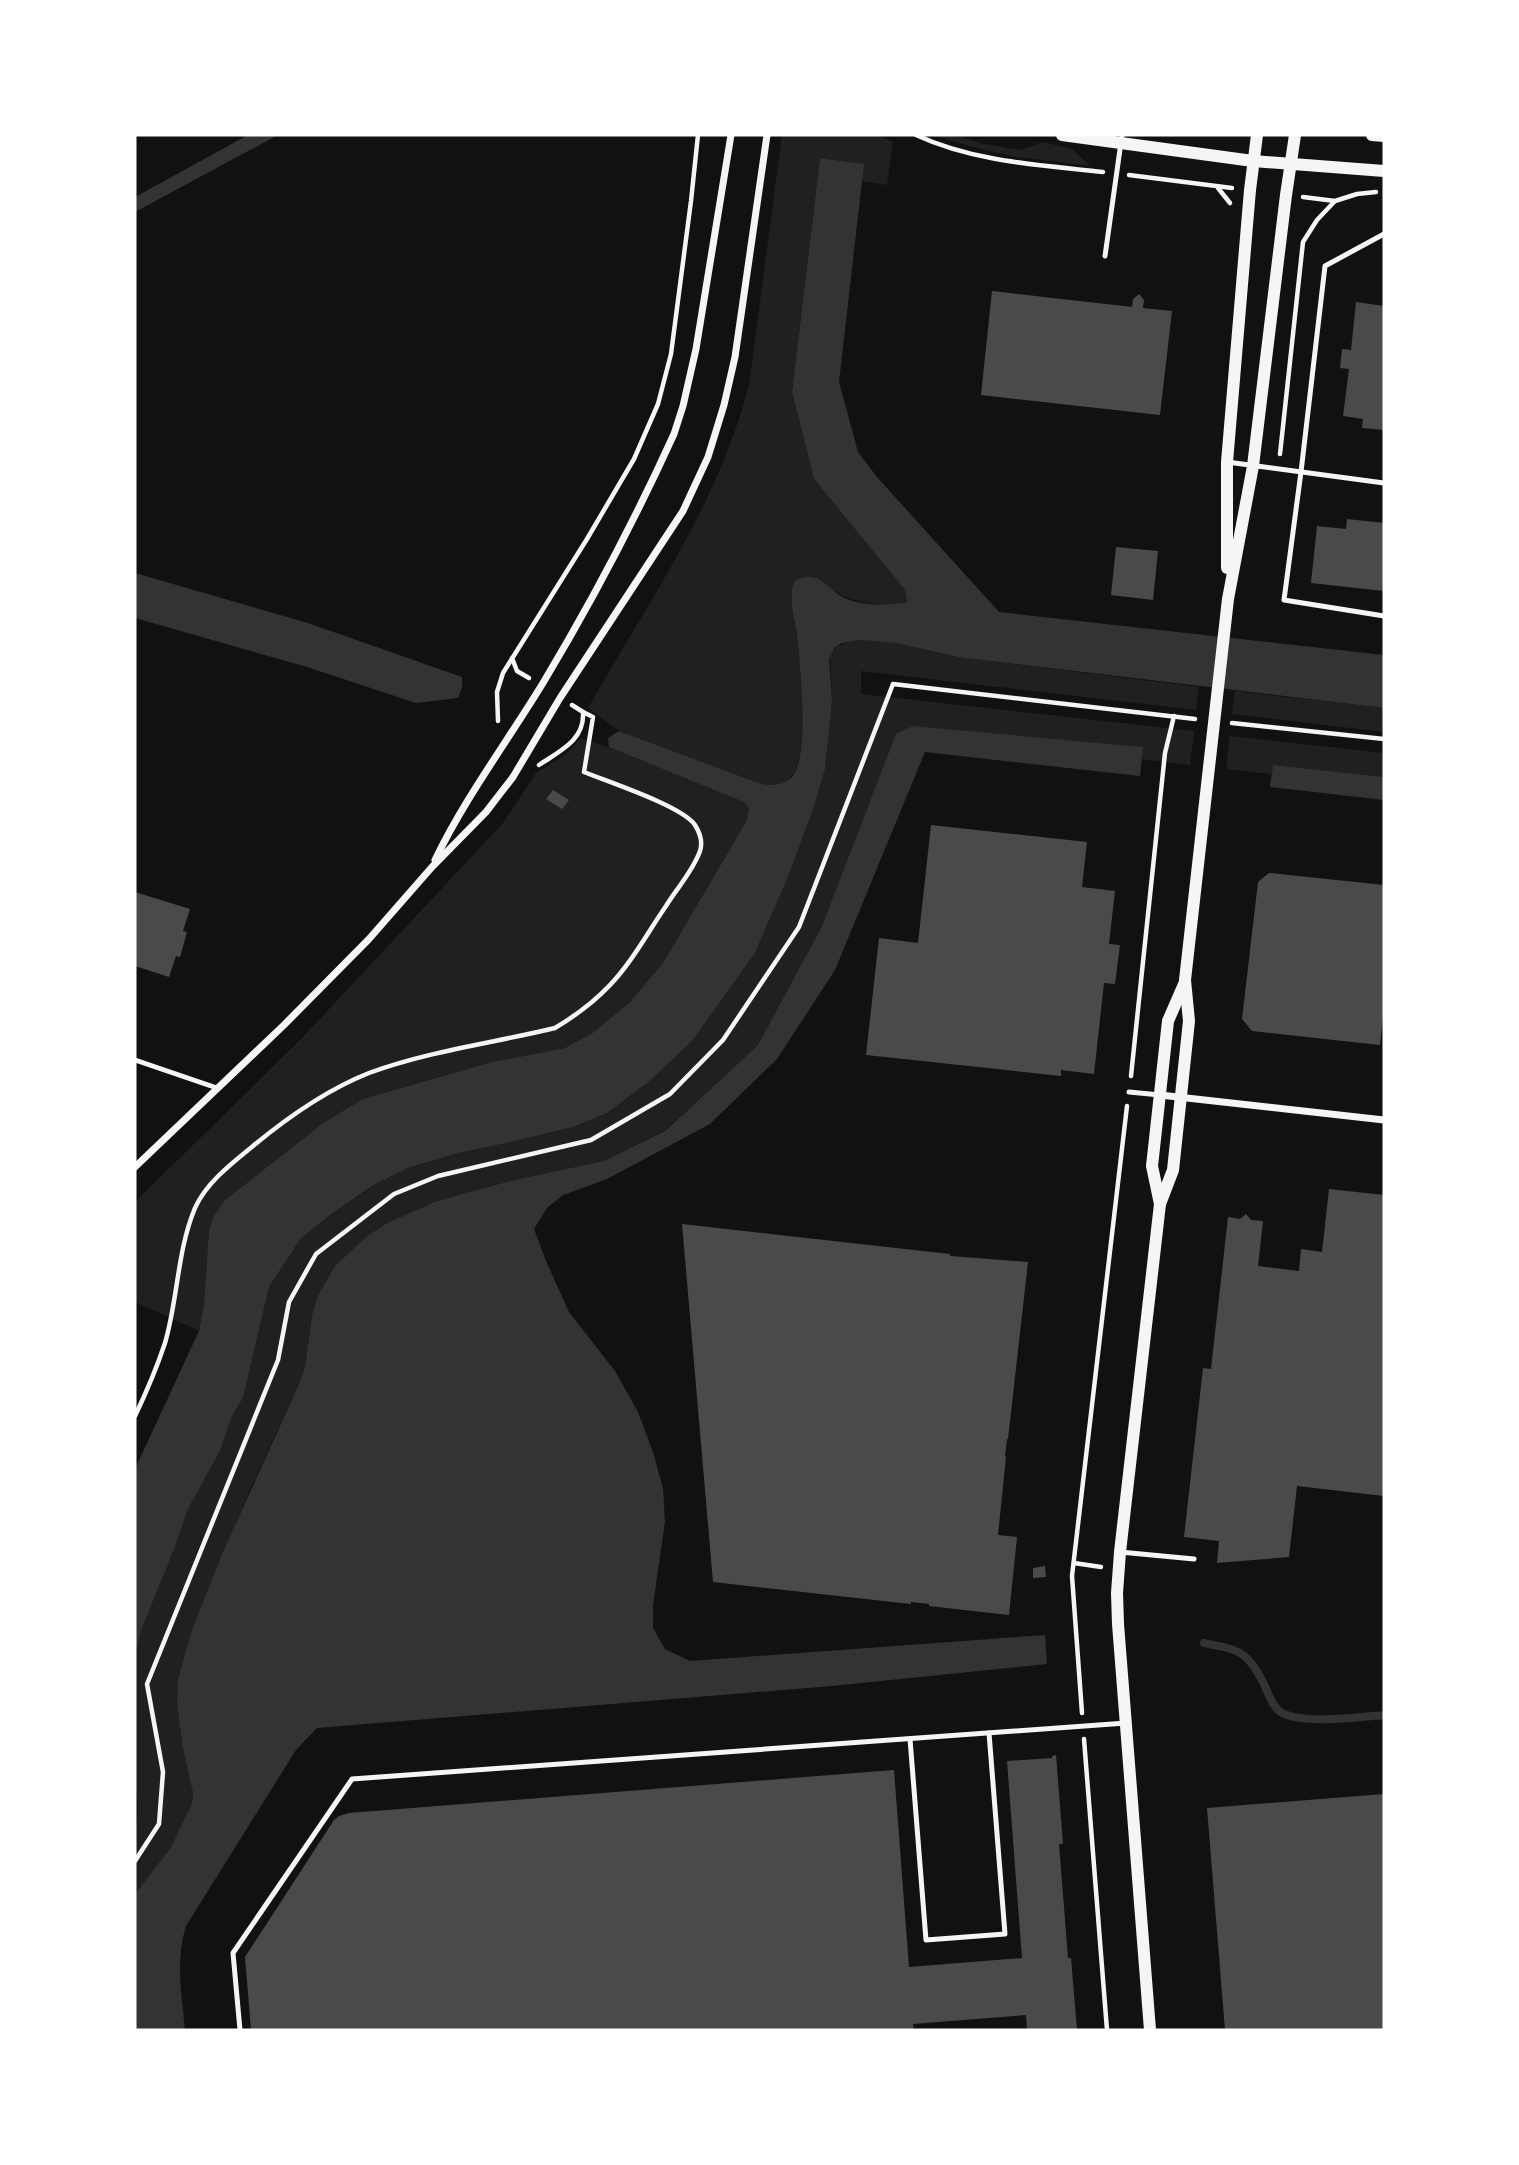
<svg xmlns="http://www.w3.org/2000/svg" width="1519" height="2165" font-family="Manrope,sans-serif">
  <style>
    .green { fill: #202020 }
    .water { fill: #333 }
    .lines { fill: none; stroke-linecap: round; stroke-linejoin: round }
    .stream { stroke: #333; stroke-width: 8 }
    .building { fill: #4a4a4a }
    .path { stroke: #f5f5f5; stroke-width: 4.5 }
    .service { stroke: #f5f5f5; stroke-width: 5 }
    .minor { stroke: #f5f5f5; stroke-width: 7 }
    .tertiary { stroke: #f5f5f5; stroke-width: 12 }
  </style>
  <rect width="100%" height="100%" fill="#111"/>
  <g class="green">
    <path d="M 782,135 L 878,135 L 893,142 L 887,185 L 862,181 L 863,164 L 820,158 L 792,392 L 814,479 L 905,590 L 907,604 C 881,604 857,606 835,591 L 791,596 C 796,630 814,753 791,777 C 783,786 773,785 761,784 L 619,731 L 588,708 C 649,600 717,507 749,385 Z"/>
    <path d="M 934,135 L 955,135 L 979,143 L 1020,150 L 1043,142 L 1072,149 L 1091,166 L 1017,157 L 976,148 Z"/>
    <path d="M 861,640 L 896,643 L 958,657 L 1199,687 L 1196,710 L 861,671 L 861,694 L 1194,731 L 1190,765 L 1141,759 L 1142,747 L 913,726 L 822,926 L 758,1045 L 664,1131 L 604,1161 L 514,1180 L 437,1201 L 387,1223 L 367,1236 L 335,1266 L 318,1295 L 312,1315 L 305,1367 L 299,1384 L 248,1494 L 192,1630 L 178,1680 L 177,1703 L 182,1744 L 193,1792 L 192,1803 L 171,1847 L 135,1894 L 135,1828 L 137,1824 L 138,1805 L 135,1778 L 135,1654 L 142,1628 L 175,1547 L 188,1509 L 220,1451 L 232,1416 L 243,1398 L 269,1287 L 301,1238 L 330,1215 L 373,1186 L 408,1168 L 458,1153 L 511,1142 L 573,1127 L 607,1113 L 646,1084 L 755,953 L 787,879 L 813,810 L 825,769 L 832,702 L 830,653 C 838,643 849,642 861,640 Z"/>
    <path d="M 1235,691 L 1384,708 L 1384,732 L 1232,714 Z"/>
    <path d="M 1230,736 L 1384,753 L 1384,777 L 1273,765 L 1272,774 L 1226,769 Z"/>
    <path d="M 581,738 L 634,756 L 744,802 L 749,808 L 747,820 L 663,963 L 630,1002 L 594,1032 L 565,1048 L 492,1062 L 363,1099 L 323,1123 L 225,1200 L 209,1230 L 204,1304 L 199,1331 L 135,1302 L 135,1202 L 302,1038 L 503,823 L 536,773 L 566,754 Z"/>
  </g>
  <g class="water">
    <path d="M 248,135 L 278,135 L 135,212 L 135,197 Z"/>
    <path d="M 820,158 L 864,164 L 839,382 L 858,452 L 877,477 L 999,612 L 1384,655 L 1384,708 L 958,657 L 896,643 L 861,640 L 842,643 L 834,648 L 829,659 L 832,702 L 825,769 L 813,810 L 787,879 L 755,953 L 692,1041 L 646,1084 L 607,1113 L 573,1127 L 511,1142 L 458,1153 L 408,1168 L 372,1186 L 330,1215 L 301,1238 L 269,1287 L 243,1398 L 232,1416 L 220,1451 L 188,1509 L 175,1547 L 142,1628 L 135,1654 L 135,1469 L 199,1331 L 204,1304 L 209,1230 L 214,1216 L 225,1200 L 323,1123 L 363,1099 L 492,1062 L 565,1048 L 594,1032 L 630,1002 L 663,963 L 747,820 L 749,808 L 744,802 L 609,747 L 608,738 L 619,731 L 761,784 C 773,785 783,786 792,777 C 810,757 800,664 797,636 C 795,619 788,599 794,582 C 818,566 827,591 847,599 C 866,607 887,604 907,603 L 905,590 L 814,479 L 792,392 Z"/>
    <path d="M 135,573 L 308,623 L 462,677 L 462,688 L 458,698 L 416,703 L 307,667 L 135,618 Z"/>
    <path d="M 913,726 L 1143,747 L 1140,776 L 925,752 L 835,970 L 777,1059 L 710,1124 L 607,1179 L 563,1195 L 547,1208 L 534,1229 L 546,1261 L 569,1312 L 615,1371 L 638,1412 L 654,1455 L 663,1489 L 665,1522 L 653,1605 L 653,1628 L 665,1649 L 690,1661 L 1045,1635 L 1047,1664 L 832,1686 L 317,1728 L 296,1750 L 186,1926 C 175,1961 182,1995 185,2030 L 135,2030 L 135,1894 L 171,1847 L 192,1803 L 193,1793 L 182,1744 L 177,1703 L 178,1680 L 183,1661 L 192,1630 L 222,1554 L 299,1384 L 305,1367 L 312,1315 L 318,1295 L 335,1266 L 367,1236 L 387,1223 L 437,1201 L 514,1180 L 604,1161 L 665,1131 L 758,1045 L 822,926 L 896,734 Z"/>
    <path d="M 1273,765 L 1384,777 L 1384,800 L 1270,787 Z"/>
  </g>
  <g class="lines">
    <path class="stream" d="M 1204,1643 C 1240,1650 1248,1651 1265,1686 C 1268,1694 1272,1704 1278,1710 C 1296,1726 1360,1717 1384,1715"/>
  </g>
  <g class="building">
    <path d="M 992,291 L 1132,307 L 1133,299 L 1139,294 L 1144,300 L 1143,308 L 1172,311 L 1160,415 L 981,395 Z"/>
    <path d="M 1356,302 L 1384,306 L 1384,430 L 1362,428 L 1363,419 L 1343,416 L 1349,369 L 1340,368 L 1342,349 L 1351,350 Z"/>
    <path d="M 1347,519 L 1384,523 L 1384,591 L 1311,583 L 1317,526 L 1346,529 Z"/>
    <path d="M 1116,547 L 1158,551 L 1153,600 L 1111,595 Z"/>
    <path d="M 553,790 L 569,800 L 562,809 L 546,799 Z"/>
    <path d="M 931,825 L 1087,842 L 1082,887 L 1115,891 L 1109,944 L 1120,945 L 1115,984 L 1104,983 L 1094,1074 L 1061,1070 L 1061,1076 L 866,1055 L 879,938 L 918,943 Z"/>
    <path d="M 1269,873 L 1384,885 L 1384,1005 L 1380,1045 L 1252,1031 L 1242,1019 L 1258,882 Z"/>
    <path d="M 135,892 L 190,909 L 183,931 L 187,932 L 180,957 L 176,956 L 169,977 L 135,966 Z"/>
    <path d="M 1329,1189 L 1384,1195 L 1384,1496 L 1297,1486 L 1289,1557 L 1217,1563 L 1219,1541 L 1184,1537 L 1203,1368 L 1211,1369 L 1228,1217 L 1240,1219 L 1246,1214 L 1251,1220 L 1263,1221 L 1258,1266 L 1299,1271 L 1301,1249 L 1322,1252 Z"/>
    <path d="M 682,1224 L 950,1254 L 950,1256 L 1028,1262 L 1008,1439 L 1007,1439 L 1005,1456 L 1006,1457 L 998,1535 L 1017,1537 L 1009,1615 L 929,1606 L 929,1604 L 911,1602 L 911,1604 L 713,1582 Z"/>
    <path d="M 1045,1566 L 1046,1577 L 1033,1578 L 1033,1568 Z"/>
    <path d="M 1056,1755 L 1063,1844 L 1059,1844 L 1068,1958 L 1071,1958 L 1077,2030 L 1027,2030 L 1026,2015 L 913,2024 L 914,2030 L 251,2030 L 245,1957 L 334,1820 L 339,1816 L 349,1813 L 894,1770 L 909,1967 L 1022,1958 L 1007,1761 L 1052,1758 L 1052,1756 Z"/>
    <path d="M 1384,1794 L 1384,2030 L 1225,2030 L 1207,1808 Z"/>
  </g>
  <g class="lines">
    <g class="path">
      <path d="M 916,135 C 974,162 1041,165 1103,172"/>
      <path d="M 1129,175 L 1232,188"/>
      <path d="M 1218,188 L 1230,203"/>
      <path d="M 1303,197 L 1335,201 L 1357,194 L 1376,192"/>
      <path d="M 1280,454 L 1303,242 L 1317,220 L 1334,202"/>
      <path d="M 512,658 L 517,671 L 529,678"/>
      <path d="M 498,721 L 497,692 L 503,673 L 587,539 L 634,459 L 658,404 L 671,354 L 691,201 L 698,135"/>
      <path d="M 1232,723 L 1384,739"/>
      <path d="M 539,765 C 560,751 585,740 583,712 L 572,705"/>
      <path d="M 1131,1076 L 1165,753 L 1174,716"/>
      <path d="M 135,1416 C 146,1393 157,1367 165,1343 C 178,1299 177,1251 195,1208 C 206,1183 232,1163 253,1146 C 288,1117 326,1090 369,1073 C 429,1051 493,1043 555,1028 C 575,1016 594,1002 610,985 C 632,962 648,932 666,906 C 677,888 693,871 700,851 C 703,842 700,833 695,825 C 682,806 608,782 584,772 L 593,717 L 583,712"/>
      <path d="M 1074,1563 L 1101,1567"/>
      <path d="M 1082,1713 L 1072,1576 L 1127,1106"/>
      <path d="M 1084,1739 L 1107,2030"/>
      <path d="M 135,1861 L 159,1824 L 163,1772 L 147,1684 L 278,1360 L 289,1302 L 316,1254 L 394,1194 L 438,1176 L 591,1140 L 670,1094 L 723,1040 L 799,927 L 893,684 L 1195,719"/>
    </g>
    <g class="service">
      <path d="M 1384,234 L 1325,266 L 1301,472 L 1284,600 L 1384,616"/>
      <path d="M 1105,256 L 1122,135"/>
      <path d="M 1227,462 L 1384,483"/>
      <path d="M 135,1060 L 217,1088"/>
      <path d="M 1129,1092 L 1160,1095"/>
      <path d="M 1120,1552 L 1194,1559"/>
      <path d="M 910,1739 L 926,1940 L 1005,1934 L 989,1733"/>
      <path d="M 240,2030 L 233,1953 L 352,1779 L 1126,1723"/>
    </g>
    <g class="minor">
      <path d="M 435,860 C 465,798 507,742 543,683 C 591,603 635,520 674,434 L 683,406 L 696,349 L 731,135"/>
      <path d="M 1160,1095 L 1384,1120"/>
      <path d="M 135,1167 L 284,1025 L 369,939 L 432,867 L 486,812 L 513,777 L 560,698 L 683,511 L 708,457 L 724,405 L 735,357 L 767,135"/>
    </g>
    <g class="tertiary">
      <path d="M 1062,135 L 1253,161 L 1384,171"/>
      <path d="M 1372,135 L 1384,136"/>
      <path d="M 1227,568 L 1227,462 L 1250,190 L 1257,135"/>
      <path d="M 1160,1204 L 1152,1166 L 1168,1021 L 1185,982"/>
      <path d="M 1150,2030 L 1118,1624 L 1117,1593 L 1120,1552 L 1160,1204 L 1173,1170 L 1189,1021 L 1185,980 L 1228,599 L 1253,466 L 1286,195 L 1295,135"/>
    </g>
  </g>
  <rect width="1519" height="2165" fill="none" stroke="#ffffff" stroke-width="273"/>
</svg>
